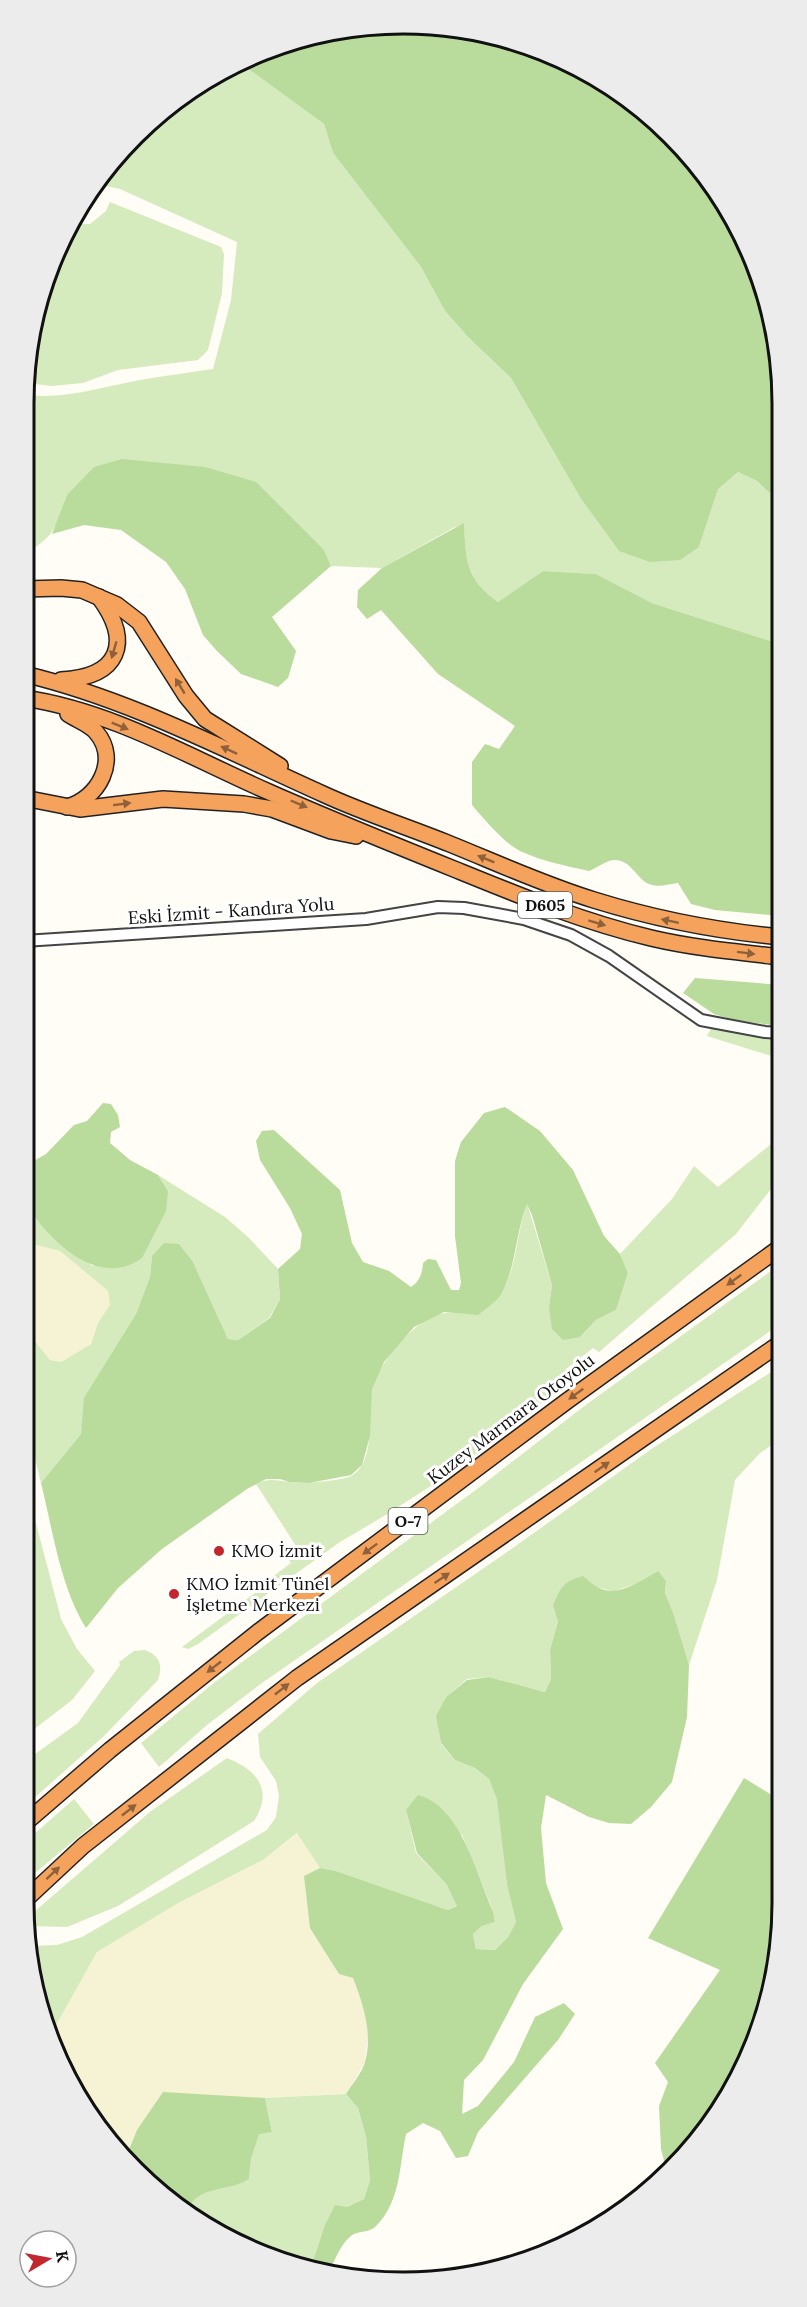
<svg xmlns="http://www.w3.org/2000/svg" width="807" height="2307" font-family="Lora,serif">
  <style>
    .farmland { fill: #f6f3d4 }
    .green { fill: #d5ebbd }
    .forest { fill: #b9dc9c }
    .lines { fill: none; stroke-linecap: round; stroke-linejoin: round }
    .minor-casing { stroke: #444; stroke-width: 14 }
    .highway-casing { stroke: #222; stroke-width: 18 }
    .minor { stroke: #fff; stroke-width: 10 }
    .highway { stroke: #f5a25d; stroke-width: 15 }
    .oneway { fill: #8e613b }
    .poi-dot { fill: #c4262e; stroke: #fff; stroke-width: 2 }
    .labels { text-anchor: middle; stroke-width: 6; stroke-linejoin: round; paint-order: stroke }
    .shield { fill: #fff; stroke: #585858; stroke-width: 1.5 }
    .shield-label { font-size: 16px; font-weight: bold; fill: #111 }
    .street-label { font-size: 18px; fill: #111; stroke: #fff }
    .poi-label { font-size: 18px; fill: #111; stroke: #fff; text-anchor: start }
    .rim { fill: none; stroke: #111; stroke-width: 3 }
  </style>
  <rect width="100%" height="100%" fill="#fffdf5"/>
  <g class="farmland">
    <path d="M 24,1237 L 36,1245 L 60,1251 L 108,1291 L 111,1305 L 98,1323 L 91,1344 L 61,1362 L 50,1360 L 24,1327 Z"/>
    <path d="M 298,1833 L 320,1868 L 304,1876 L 353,1978 L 364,2004 L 368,2035 L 365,2062 L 346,2094 L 265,2098 L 137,2130 L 128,2153 L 123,2158 L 118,2154 L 53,2048 L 51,2034 L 97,1952 L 180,1902 L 263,1860 Z"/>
  </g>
  <g class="green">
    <path d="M 243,65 L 324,124 L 333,153 L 421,267 L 445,311 L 469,338 L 511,378 L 581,499 L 619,551 L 699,547 L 718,488 L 738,472 L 757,481 L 780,503 L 780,644 L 652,603 L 596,574 L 543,571 L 498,602 C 465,578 466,562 464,524 L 453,528 L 382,568 L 331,566 L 324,550 L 67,495 C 55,528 56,536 24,554 L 25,394 C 56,401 104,387 135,381 C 161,376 187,373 213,369 L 231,300 L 237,242 L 120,189 L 97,184 L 102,173 L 213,75 Z"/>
    <path d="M 110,202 L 221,247 L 224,254 L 222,293 L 208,350 L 198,360 L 118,370 L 83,383 L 51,386 L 27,383 L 37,306 L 77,224 L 90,224 L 106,211 Z"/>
    <path d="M 711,1028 L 755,1036 L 781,1037 L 781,1059 L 707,1036 Z"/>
    <path d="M 781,1136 L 781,1176 L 736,1234 L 599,1352 L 593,1348 L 566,1369 L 570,1379 L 503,1434 L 437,1482 L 384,1516 L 340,1542 L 198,1644 L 188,1649 L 182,1647 L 263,1587 L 263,1584 L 291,1563 L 285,1554 L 296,1546 L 256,1484 C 270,1477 277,1481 291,1482 C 303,1484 341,1481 351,1476 C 377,1462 367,1412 372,1389 C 378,1364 418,1314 446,1313 C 456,1312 467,1314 478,1314 C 485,1309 495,1303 499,1296 C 518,1269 516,1233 527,1203 L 552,1285 L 549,1307 L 580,1337 L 596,1320 L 616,1310 L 628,1273 L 620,1254 L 672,1199 L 694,1166 L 718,1187 Z"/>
    <path d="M 158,1175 L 225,1217 L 248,1237 L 278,1269 L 280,1299 L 269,1318 L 238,1340 L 228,1339 L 193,1262 L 152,1256 L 150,1277 L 136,1314 L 85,1398 L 81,1434 L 41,1483 L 24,1414 L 24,1327 L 50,1360 L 61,1362 L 91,1344 L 98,1323 L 110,1305 L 108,1291 L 60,1251 L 36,1245 L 24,1237 L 24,1219 L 35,1217 L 58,1242 L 93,1266 L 168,1191 Z"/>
    <path d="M 782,1263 L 782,1323 L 262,1683 L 207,1725 L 159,1767 L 141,1743 L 215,1682 L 481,1486 L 583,1407 Z"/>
    <path d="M 782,1365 L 782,1438 L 760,1453 L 735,1480 L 717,1580 L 689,1665 L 674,1615 L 665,1593 L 666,1581 L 635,1584 L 614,1591 L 599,1588 L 558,1620 L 550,1650 L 551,1679 L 545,1692 L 489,1677 L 467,1679 L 446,1697 L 437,1716 L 441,1744 L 455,1760 L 475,1768 L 489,1779 L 498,1799 L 507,1885 L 516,1922 L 508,1937 L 495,1950 L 476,1949 L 473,1934 L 482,1926 L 495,1922 L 493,1911 L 462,1835 L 406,1810 L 416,1853 L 447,1885 L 458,1905 L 448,1910 L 336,1871 L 320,1868 L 297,1833 L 263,1860 L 180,1902 L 97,1952 L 50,2036 L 32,1946 L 57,1945 L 82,1937 L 267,1830 L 276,1817 L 279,1796 L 276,1781 L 260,1757 L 258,1734 L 317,1683 L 510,1550 L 650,1450 Z"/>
    <path d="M 24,1477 L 61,1619 L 77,1649 L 95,1671 L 72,1700 L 24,1737 Z"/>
    <path d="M 145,1650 C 160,1656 163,1665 158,1680 L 104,1736 L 24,1807 L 24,1762 L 78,1723 L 120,1665 L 119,1662 L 134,1651 Z"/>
    <path d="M 227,1758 C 257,1770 274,1790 254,1821 L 118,1906 L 67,1927 L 29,1926 L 27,1918 L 151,1811 Z"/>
    <path d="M 74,1799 L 94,1824 L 24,1882 L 24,1843 Z"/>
    <path d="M 346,2094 L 358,2108 L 366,2137 L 370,2180 L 364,2199 L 347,2207 L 324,2227 L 312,2266 L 235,2244 L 189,2209 L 188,2206 C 203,2185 230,2192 249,2179 L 251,2159 L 259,2133 L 272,2131 L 265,2098 Z"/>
  </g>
  <g class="forest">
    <path d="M 354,27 L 501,37 L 594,75 L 689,153 L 744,236 L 780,354 L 780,503 L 757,481 L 738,472 L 718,489 L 699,547 L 680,560 L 650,562 L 619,551 L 581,499 L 511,378 L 469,338 L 445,311 L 421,267 L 333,153 L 324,124 L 243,65 Z"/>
    <path d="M 122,459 L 205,467 L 256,482 L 324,550 L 331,566 L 272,617 L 296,651 L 288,678 L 278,687 L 241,674 L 217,651 L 203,635 L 185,589 L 166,562 L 121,530 L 84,525 L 52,534 L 67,495 L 94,467 Z"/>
    <path d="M 464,523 C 466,561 465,578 498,602 L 543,571 L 596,574 L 652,603 L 780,644 L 781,916 L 715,910 L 691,904 L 678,883 C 669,884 658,888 649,884 C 637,879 631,860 615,860 C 606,860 597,868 589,871 C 566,866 542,861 520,851 C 504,843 484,819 472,805 L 472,762 L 485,744 L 499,749 L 515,726 L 438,674 L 381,610 L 367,619 L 357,607 L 358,590 L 382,568 Z"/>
    <path d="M 695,978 L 781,985 L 781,1026 L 733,1020 L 714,1014 L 683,993 Z"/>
    <path d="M 103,1103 L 111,1104 L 118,1115 L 120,1127 L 111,1132 L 110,1143 L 130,1160 L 158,1175 L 168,1191 L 166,1211 L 142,1258 C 102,1287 58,1248 35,1217 L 24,1219 L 25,1166 L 46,1154 L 74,1125 L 87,1121 Z"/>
    <path d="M 505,1107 L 540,1131 L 573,1170 L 604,1236 L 620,1254 L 628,1273 L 616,1310 L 596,1320 L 580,1337 L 563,1340 L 552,1329 L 549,1307 L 552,1285 L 532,1215 L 527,1204 C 515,1233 517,1267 500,1296 C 495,1303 485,1309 478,1315 L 444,1312 L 414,1327 L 384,1362 L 372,1389 L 370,1436 L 362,1465 L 351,1475 L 309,1483 L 289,1482 L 280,1479 L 266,1479 L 247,1489 L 162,1549 L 118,1588 L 86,1628 C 60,1586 53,1531 41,1483 L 81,1434 L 84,1398 L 136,1314 L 150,1277 L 152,1256 L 164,1243 L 179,1244 L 193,1262 L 228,1339 L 238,1340 L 270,1318 L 280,1299 L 278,1269 L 300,1249 L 302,1234 L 290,1208 L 260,1160 L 256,1141 L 262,1131 L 274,1130 L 340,1190 L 352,1243 L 363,1262 L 389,1271 L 411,1287 C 420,1281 422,1274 423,1263 L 428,1259 L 436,1260 L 451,1290 L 459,1290 L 461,1283 L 455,1236 L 455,1161 L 461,1142 L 484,1113 Z"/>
    <path d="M 658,1571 L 666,1581 L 665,1593 L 674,1615 L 689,1665 L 687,1717 L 672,1782 L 651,1807 L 631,1824 L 609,1823 L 589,1817 L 546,1795 L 541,1828 L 546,1883 L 563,1929 L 523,1984 L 483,2060 L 464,2080 L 462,2114 L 478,2106 L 514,2062 L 535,2017 L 564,2003 L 575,2014 L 558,2040 L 478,2132 L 468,2156 L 456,2158 L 440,2131 L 423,2123 L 406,2134 C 399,2166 401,2201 376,2226 C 371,2232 361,2231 354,2234 C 344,2239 335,2258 331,2269 L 368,2277 L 368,2279 L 354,2280 L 301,2264 L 312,2265 L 324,2227 L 335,2205 L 347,2207 L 364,2199 L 370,2180 L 366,2137 L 358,2108 L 346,2094 C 352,2084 362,2073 365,2062 C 373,2034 363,2003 353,1978 L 339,1974 L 310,1928 L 304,1876 L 320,1868 L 336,1871 L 448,1910 L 457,1906 L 447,1885 L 417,1853 L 406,1810 L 418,1795 C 461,1806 476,1874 493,1911 L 495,1922 L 482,1926 L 473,1934 L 476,1949 L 495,1950 L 508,1937 L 516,1922 L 507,1885 L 497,1799 L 489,1779 L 475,1768 L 455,1760 L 441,1743 L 436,1716 L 446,1697 L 467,1680 L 489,1677 L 545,1692 L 551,1679 L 550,1650 L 558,1621 L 553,1605 C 561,1587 564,1581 583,1576 C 588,1580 593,1585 599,1588 C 618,1597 641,1581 658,1571 Z"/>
    <path d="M 744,1778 L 783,1802 L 783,1903 L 770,2001 L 739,2070 L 726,2090 L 709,2124 L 666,2168 L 661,2149 L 659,2106 L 668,2082 L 655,2063 L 720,1970 L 648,1938 Z"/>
    <path d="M 163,2092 L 265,2098 L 272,2132 L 259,2134 L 251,2159 L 249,2179 C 230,2192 203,2185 189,2206 L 189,2209 L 123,2158 L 128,2152 L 137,2130 Z"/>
  </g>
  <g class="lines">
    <defs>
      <path id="minor" d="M 24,941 L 366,919 L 438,907 L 464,908 L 524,919 L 571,935 L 609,956 L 701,1020 L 765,1032 L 781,1033"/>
      <g id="highway">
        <path d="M 24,589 L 61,588 L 82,590 L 117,605 L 139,622 L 186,696 L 205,719 L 280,766"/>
        <path d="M 24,674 C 129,699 225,750 323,794 C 364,813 408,827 450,844 C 497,863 545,885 594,900 C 655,919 717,931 781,937"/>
        <path d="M 61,680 C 119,677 133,643 99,597"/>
        <path d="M 24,698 C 112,711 189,757 269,792 C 330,819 392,844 454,869 C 518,895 583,922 651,938 C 693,948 738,952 781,957"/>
        <path d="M 24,798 L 80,809 L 163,799 L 244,804 L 272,809 L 331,831 L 356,836"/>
        <path d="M 67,807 C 98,799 120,760 96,732 C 89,724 77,720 68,714"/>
        <path d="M 24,1824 L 110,1750 L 258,1632 L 567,1401 L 782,1246"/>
        <path d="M 24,1901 L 83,1846 L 297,1678 L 782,1342"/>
      </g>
    </defs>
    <use href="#minor" class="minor-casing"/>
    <use href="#highway" class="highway-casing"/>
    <use href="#minor" class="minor"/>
    <use href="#highway" class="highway"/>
  </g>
  <defs><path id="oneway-solid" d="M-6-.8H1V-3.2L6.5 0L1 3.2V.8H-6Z" transform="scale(1.5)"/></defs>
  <g class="oneway">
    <use href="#oneway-solid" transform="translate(114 650) rotate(106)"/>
    <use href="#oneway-solid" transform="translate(180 686) rotate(-121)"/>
    <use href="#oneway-solid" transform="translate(120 726) rotate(22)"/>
    <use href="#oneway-solid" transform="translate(229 750) rotate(-155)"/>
    <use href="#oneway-solid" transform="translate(122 804) rotate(-7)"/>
    <use href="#oneway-solid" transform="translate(299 804) rotate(23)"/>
    <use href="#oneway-solid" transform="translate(486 859) rotate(-158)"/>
    <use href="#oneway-solid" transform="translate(670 921) rotate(-168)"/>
    <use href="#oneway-solid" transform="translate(597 923) rotate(17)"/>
    <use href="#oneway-solid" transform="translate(746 953) rotate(7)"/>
    <use href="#oneway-solid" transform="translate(734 1280) rotate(144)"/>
    <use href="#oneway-solid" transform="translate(576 1394) rotate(144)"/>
    <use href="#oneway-solid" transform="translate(602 1467) rotate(-35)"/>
    <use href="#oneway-solid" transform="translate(370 1549) rotate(143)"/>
    <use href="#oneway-solid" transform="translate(442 1578) rotate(-34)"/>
    <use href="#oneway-solid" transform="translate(214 1667) rotate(142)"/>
    <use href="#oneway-solid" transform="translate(282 1689) rotate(-38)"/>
    <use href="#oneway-solid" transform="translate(129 1810) rotate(-38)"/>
    <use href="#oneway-solid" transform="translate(53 1873) rotate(-43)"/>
  </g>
  <g class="poi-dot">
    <circle cx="219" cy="1551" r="6"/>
    <circle cx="174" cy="1594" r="6"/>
  </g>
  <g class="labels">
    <g class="shield">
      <rect x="518" y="892" width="54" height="26" rx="4.5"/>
      <rect x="388.5" y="1508" width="39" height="26" rx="4.5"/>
    </g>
    <g class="shield-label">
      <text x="545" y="911">D605</text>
      <text x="408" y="1527">O-7</text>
    </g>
    <g class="street-label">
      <text transform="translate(231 911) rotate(-4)" y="6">Eski İzmit - Kandıra Yolu</text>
      <text transform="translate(511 1419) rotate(-37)" y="6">Kuzey Marmara Otoyolu</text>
    </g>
    <g class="poi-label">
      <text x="231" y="1557">KMO İzmit</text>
      <text x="186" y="1590">KMO İzmit Tünel<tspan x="186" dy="21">İşletme Merkezi</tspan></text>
    </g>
  </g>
  <path d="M0 0H807V2307H0ZM403 34H403A369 369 0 0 1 772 403V1903A369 369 0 0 1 403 2272H403A369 369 0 0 1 34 1903V403A369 369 0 0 1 403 34Z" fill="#ececec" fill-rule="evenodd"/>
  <path class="rim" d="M403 34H403A369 369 0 0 1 772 403V1903A369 369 0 0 1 403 2272H403A369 369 0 0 1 34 1903V403A369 369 0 0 1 403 34Z"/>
  <g transform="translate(48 2259) rotate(80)"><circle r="28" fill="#ffffff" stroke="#a0a0a0" stroke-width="1.5"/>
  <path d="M0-4.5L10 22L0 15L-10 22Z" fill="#c4262e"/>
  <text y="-9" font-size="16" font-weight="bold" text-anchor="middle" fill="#111111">K</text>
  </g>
</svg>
